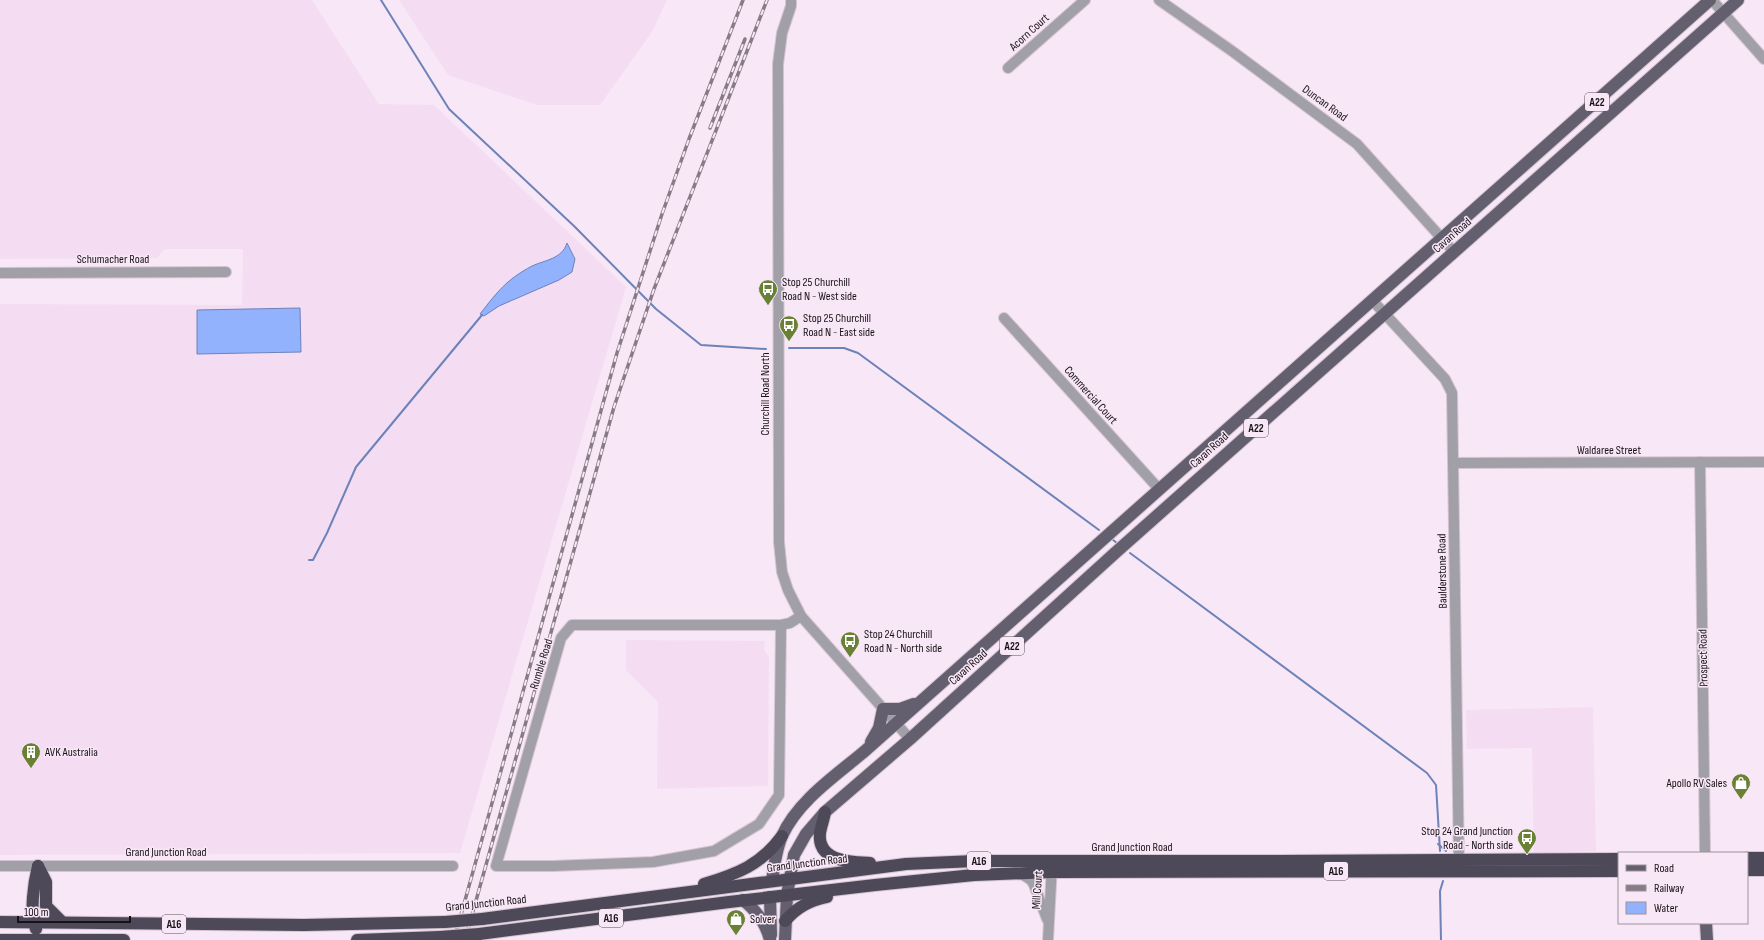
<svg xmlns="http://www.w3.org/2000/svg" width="1764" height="940" font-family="'Sofia Sans Condensed',sans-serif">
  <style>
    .built { fill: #f4ddf3 }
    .water { fill: #92b2fd; stroke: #6d82b8 }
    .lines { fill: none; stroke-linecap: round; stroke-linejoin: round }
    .stream { stroke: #6d82b8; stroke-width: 2 }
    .minor-casing { stroke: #d4c5d2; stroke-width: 12 }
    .major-casing { stroke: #d4c5d2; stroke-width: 14 }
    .highway-casing { stroke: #d4c5d2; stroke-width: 14 }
    .minor { stroke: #a19fa7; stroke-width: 10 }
    .major { stroke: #635f6e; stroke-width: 12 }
    .highway { stroke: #4d4959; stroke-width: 12 }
    .rail-casing { stroke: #877b85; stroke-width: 3.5 }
    .rail { stroke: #f8e7f6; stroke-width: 2; stroke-dasharray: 6; stroke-linecap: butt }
    .highway-bridge-casing { stroke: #d4c5d2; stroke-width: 14; stroke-linecap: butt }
    .highway-bridge { stroke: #4d4959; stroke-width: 12 }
    .labels { text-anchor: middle; stroke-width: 3; stroke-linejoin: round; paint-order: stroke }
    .shield { fill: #f8e7f6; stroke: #5b525a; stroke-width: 1 }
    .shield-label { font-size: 11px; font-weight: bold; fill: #181217 }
    .street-label { font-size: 12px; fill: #181217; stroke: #f8e7f6 }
    .poi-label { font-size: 12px; fill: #181217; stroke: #f8e7f6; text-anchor: start }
  </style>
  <rect width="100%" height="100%" fill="#f8e7f6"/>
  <g class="built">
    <path d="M 0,0 L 312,0 L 379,104 L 434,105 L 626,287 L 460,853 L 0,855 L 0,304 L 242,305 L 243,249 L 165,249 L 157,258 L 0,259 Z"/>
    <path d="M 399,0 L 667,0 L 652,32 L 600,105 L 537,105 L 448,75 Z"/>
    <path d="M 626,640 L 765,641 L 764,649 L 769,657 L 768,786 L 657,789 L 658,702 L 626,670 Z"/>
    <path d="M 1593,707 L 1596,851 L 1534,853 L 1532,748 L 1467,749 L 1466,710 Z"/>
  </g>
  <g class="water">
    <path d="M 567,243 L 575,259 L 572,272 L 559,280 L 499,306 L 484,316 L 480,314 C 498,291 506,280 532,266 C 545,260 562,259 567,243 Z"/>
    <path d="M 300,308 L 301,352 L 197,354 L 197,310 Z"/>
  </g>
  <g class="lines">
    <g class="stream">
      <path d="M 381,0 L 449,109 L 574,226 L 656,309 L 701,345 L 766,349"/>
      <path d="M 789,348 L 844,348 L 858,353 L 1099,530"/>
      <path d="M 1112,539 L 1118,544"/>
      <path d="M 1130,553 L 1427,773 L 1436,785 L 1440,851"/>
      <path d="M 309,560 L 313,560 L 327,533 L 356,467 L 482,315"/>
      <path d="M 1438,844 L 1446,851"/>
      <path d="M 1441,940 L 1440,891 L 1443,881"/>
    </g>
    <defs>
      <g id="minor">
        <path d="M 791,0 L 791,6 L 782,33 L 778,64 L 779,542 L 782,572 L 788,590 L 801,616 L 910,739"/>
        <path d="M 1159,0 L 1232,51 L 1357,144 L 1454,252"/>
        <path d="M 1712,0 L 1764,59"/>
        <path d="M 1008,68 L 1085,0"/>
        <path d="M 0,273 L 226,272"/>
        <path d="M 1372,300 L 1445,379 L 1452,393 L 1459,867"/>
        <path d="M 1004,318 L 1159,489"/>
        <path d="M 1700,462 L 1705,853"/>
        <path d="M 1453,463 L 1764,462"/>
        <path d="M 781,625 L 779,795 L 759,824 L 714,851 L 653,862 L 553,866 L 496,866 L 561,638 L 572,625 L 781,625 L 790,623 L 801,616"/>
        <path d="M 0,866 L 453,866"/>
        <path d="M 1020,873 L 1031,880 L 1034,885 L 1047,919"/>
        <path d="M 1048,940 L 1052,865"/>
      </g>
      <g id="major">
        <path d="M 871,742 L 879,728 L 883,709 L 900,709 L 914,704"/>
        <path d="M 772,881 C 774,866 776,850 782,836 C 798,800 838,774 866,750 L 1710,0"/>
        <path d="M 770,897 L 771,935"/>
        <path d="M 743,900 C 757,911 766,923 770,940"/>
        <path d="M 1706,923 L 1707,940"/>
        <path d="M 785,940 L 787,895 L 794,855 L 806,834 L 825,812 L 910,739 L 1115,553 L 1738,0"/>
      </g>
      <g id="highway">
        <path d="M 825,812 C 824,819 821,826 820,833 C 817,862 851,862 870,863"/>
        <path d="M 1747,858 L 1764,858"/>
        <path d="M 38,866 L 46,882 L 46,906 L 62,922"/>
        <path d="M 1747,870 L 1764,870"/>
        <path d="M 704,884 C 737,874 761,865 782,836"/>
        <path d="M 482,919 L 906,864 L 975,861 L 1280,861 L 1619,859"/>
        <path d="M 785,921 C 797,907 809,901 827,897"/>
        <path d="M 0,922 L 304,925 L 445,922"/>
        <path d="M 36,929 C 29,915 34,882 38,866"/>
        <path d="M 479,934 L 729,902 L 875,885 L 974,875 L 1052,872 L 1619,871"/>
        <path d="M 0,940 L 124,940"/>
        <path d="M 357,940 L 440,937"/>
      </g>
    </defs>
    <use href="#minor" class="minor-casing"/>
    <use href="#major" class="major-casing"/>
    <use href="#highway" class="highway-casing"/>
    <use href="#minor" class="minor"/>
    <use href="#major" class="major"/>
    <use href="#highway" class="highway"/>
    <defs>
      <g id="rail">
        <path d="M 710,128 L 745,39"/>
        <path d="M 454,940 L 617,353 L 662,214 L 689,139 L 743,0"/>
        <path d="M 465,940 L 614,407 L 654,289 L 767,0"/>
      </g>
    </defs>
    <use href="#rail" class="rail-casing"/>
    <use href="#rail" class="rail"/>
    <defs>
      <g id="highway-bridge">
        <path d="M 445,922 L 482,919"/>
        <path d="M 440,937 L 479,934"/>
      </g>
    </defs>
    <use href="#highway-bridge" class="highway-bridge-casing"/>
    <use href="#highway-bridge" class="highway-bridge"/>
  </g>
  <defs>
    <symbol id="bus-pin" viewBox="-11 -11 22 30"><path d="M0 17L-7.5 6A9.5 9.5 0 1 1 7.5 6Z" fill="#698134" stroke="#f8e7f6"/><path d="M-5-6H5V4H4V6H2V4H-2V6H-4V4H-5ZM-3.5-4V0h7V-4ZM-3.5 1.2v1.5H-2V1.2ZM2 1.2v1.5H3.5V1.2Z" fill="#fff"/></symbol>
    <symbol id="building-pin" viewBox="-11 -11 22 30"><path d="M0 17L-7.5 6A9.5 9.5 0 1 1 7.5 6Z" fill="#698134" stroke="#f8e7f6"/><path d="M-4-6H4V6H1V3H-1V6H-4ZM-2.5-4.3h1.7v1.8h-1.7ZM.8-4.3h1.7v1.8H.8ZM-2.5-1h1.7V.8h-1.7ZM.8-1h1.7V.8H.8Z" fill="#fff"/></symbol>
    <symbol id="shop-pin" viewBox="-11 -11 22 30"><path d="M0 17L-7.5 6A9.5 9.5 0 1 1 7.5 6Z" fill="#698134" stroke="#f8e7f6"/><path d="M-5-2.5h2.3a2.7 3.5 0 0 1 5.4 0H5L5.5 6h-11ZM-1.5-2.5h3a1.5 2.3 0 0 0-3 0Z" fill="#fff"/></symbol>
  </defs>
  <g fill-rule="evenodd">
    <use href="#bus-pin" x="757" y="278" width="22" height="30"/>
    <use href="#bus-pin" x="778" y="314" width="22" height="30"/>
    <use href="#bus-pin" x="839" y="630" width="22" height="30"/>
    <use href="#building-pin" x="20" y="741" width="22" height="30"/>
    <use href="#shop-pin" x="1730" y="772" width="22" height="30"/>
    <use href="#bus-pin" x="1516" y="827" width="22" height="30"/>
    <use href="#shop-pin" x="725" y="908" width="22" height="30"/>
  </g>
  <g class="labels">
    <g class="shield">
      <rect x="1585" y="93" width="24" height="18" rx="3"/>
      <rect x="1244" y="419" width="24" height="18" rx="3"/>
      <rect x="1000" y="637" width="24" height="18" rx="3"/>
      <rect x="967" y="852" width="24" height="18" rx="3"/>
      <rect x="1324" y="862" width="24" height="18" rx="3"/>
      <rect x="599" y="909" width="24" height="18" rx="3"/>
      <rect x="162" y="915" width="24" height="18" rx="3"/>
    </g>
    <g class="shield-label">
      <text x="1597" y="106">A22</text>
      <text x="1256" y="432">A22</text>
      <text x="1012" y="650">A22</text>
      <text x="979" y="865">A16</text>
      <text x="1336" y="875">A16</text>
      <text x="611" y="922">A16</text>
      <text x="174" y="928">A16</text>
    </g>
    <g class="street-label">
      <text transform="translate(1029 32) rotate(-42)" y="4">Acorn Court</text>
      <text transform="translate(1325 103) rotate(36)" y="4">Duncan Road</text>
      <text transform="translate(1452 235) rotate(-41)" y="4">Cavan Road</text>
      <text x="113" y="263">Schumacher Road</text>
      <text transform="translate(765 394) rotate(-90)" y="4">Churchill Road North</text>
      <text transform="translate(1091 395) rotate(48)" y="4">Commercial Court</text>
      <text transform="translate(1209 450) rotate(-42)" y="4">Cavan Road</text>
      <text x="1609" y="454">Waldaree Street</text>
      <text transform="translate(1442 571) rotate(-91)" y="4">Baulderstone Road</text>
      <text transform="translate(1703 658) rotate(-91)" y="4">Prospect Road</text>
      <text transform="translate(541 664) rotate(-73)" y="4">Rumble Road</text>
      <text transform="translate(968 667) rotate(-42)" y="4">Cavan Road</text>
      <text x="1132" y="851">Grand Junction Road</text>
      <text x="166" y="856">Grand Junction Road</text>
      <text transform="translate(807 863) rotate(-7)" y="4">Grand Junction Road</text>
      <text transform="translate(1037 890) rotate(-86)" y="4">Mill Court</text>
      <text transform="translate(486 903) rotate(-6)" y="4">Grand Junction Road</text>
    </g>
    <g class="poi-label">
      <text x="782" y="286">Stop 25 Churchill<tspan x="782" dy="14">Road N - West side</tspan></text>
      <text x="803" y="322">Stop 25 Churchill<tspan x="803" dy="14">Road N - East side</tspan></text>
      <text x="864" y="638">Stop 24 Churchill<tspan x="864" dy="14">Road N - North side</tspan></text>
      <text x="45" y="756">AVK Australia</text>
      <text x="1727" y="787" text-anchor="end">Apollo RV Sales</text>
      <text x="1513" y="835" text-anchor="end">Stop 24 Grand Junction<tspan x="1513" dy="14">Road - North side</tspan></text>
      <text x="750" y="923">Solver</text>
    </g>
  </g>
  <rect x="1618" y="852" width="130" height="72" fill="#f8e7f6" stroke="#9e929d"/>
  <rect x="1626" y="865" width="20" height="6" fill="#635f6e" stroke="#9e929d"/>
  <text x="1654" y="872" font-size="12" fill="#181217">Road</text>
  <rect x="1626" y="885" width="20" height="6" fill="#877b85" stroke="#9e929d"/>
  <text x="1654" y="892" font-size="12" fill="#181217">Railway</text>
  <rect x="1626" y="902" width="20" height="12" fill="#92b2fd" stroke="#9e929d"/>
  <text x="1654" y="912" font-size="12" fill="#181217">Water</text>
  <path d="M18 916v6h112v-6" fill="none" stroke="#181217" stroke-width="2"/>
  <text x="24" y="916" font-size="12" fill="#181217" stroke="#f8e7f6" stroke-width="3" paint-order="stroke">100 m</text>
</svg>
